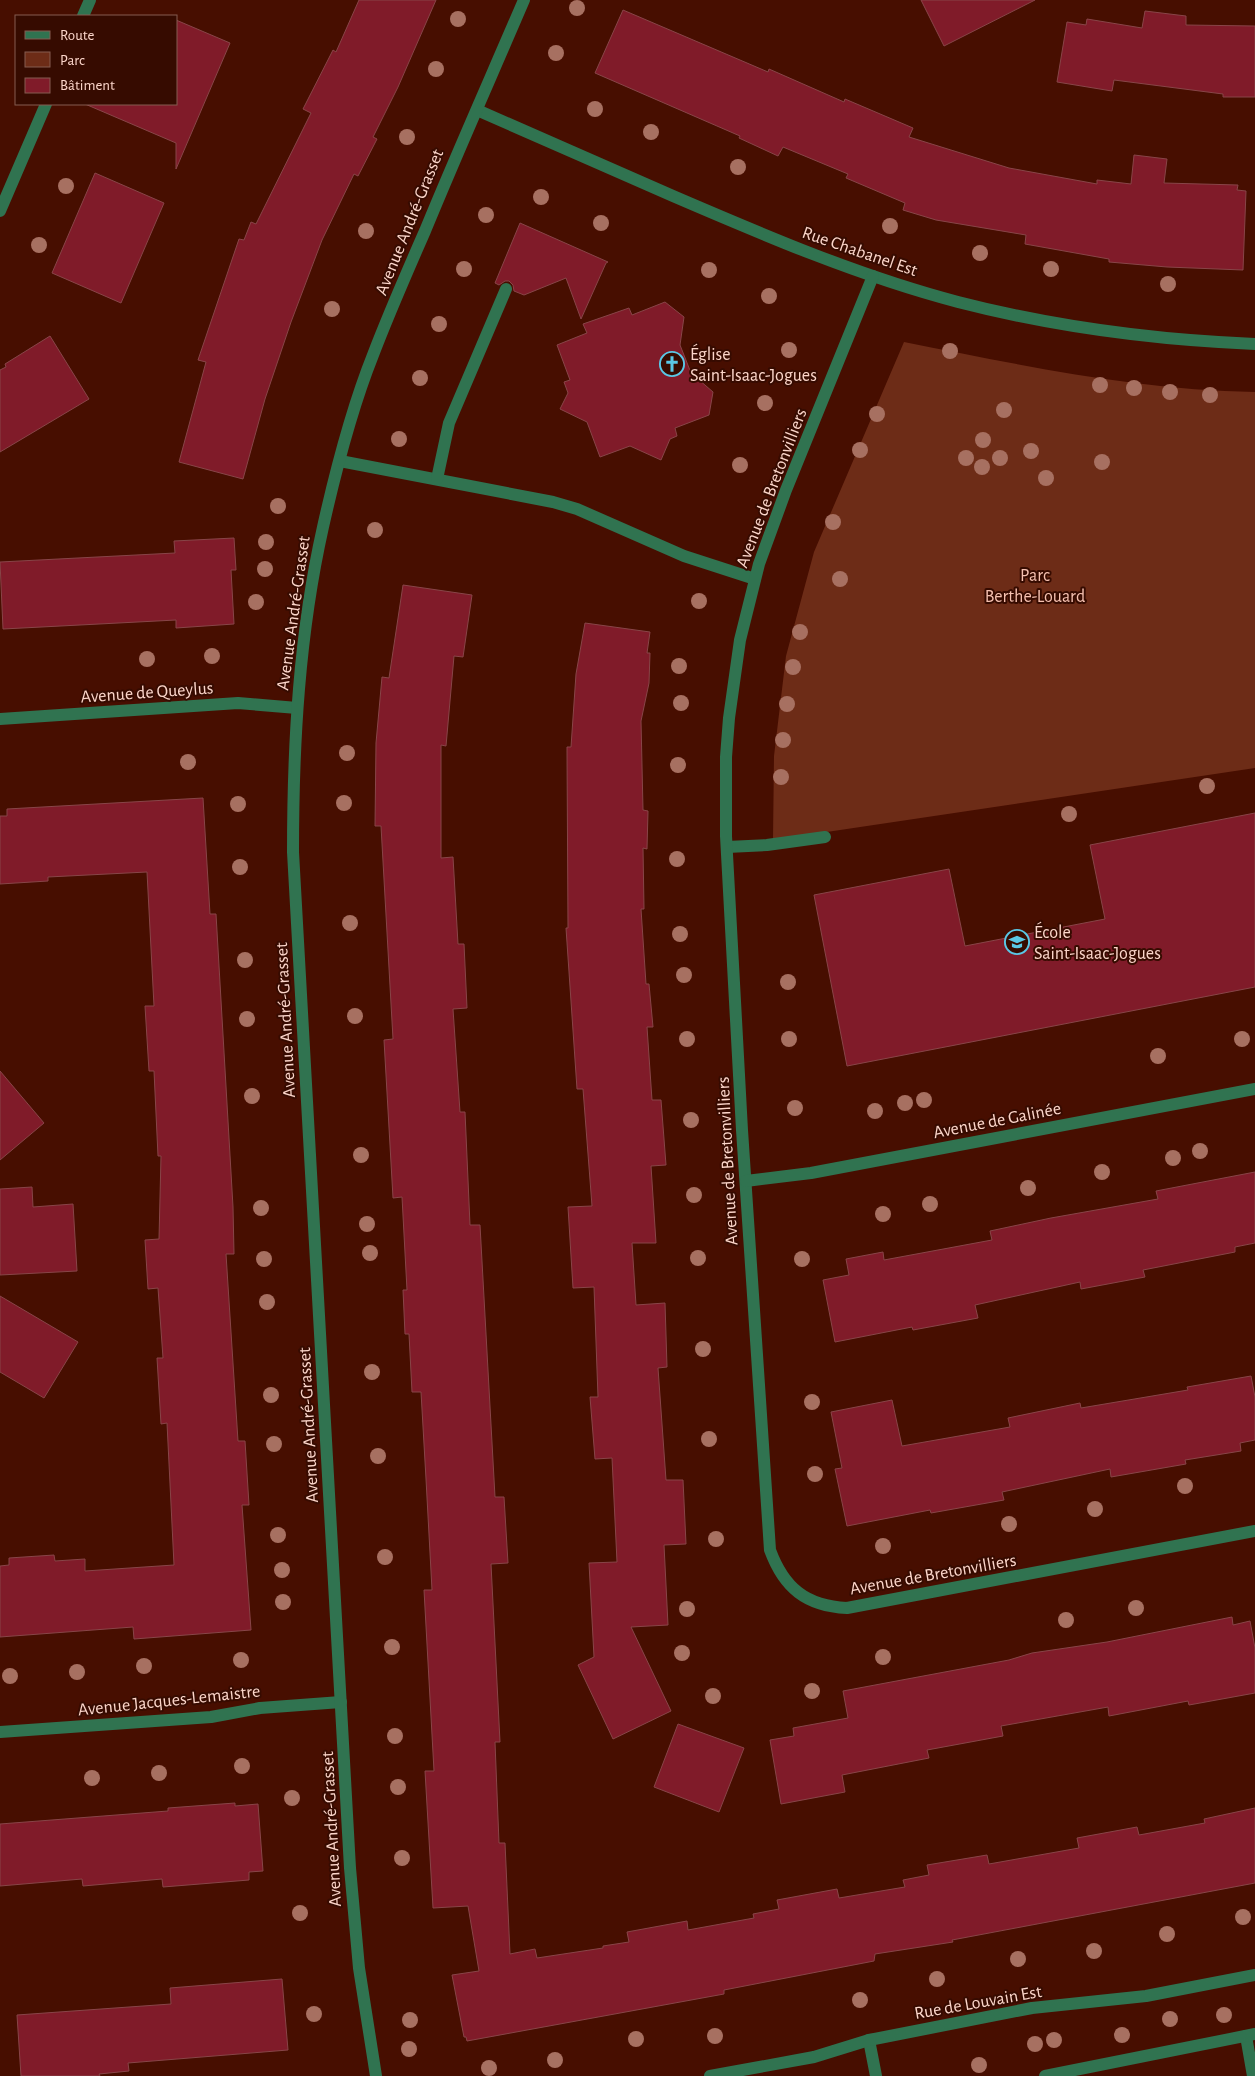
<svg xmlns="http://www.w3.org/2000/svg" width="1255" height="2076" font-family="'Alegreya Sans',sans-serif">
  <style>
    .green { fill: #6d2c17 }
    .building { fill: #801b29; stroke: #884548 }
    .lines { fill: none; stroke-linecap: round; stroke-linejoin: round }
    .lane { stroke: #307350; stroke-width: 12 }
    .street { stroke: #307350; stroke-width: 12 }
    .tree { fill: #a77061 }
    .labels { text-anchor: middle; stroke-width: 4; stroke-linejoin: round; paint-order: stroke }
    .street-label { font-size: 18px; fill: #fcd6ca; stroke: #360b00 }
    .poi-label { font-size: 18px; fill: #fcd6ca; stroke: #360b00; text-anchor: start }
    .park-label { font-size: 18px; fill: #f6c1b0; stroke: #360b00 }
  </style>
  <rect width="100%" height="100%" fill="#470e00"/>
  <path class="green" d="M 904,342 C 1020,365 1136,390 1255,392 L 1255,768 L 773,840 L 774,756 L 786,656 L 814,552 Z"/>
  <g class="building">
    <path d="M 359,0 L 436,0 L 398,87 L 373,137 L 377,139 L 358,176 L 354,174 L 322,240 L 291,322 L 265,399 L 243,479 L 179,462 L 206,362 L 198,360 L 239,239 L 244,240 L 251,222 L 256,224 L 311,113 L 303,109 L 333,50 L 336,52 Z"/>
    <path d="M 921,0 L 1035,0 L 944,46 Z"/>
    <path d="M 623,10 L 768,72 L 769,69 L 844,102 L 845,99 L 913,128 L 909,137 L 1009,168 L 1097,184 L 1097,180 L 1131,184 L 1134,155 L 1167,159 L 1164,183 L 1238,185 L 1237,190 L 1246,191 L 1243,270 L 1167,267 L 1109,262 L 1109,259 L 1025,244 L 1026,235 L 936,220 L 903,210 L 905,203 L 846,178 L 848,174 L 783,147 L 778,156 L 739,138 L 740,136 L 595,73 Z"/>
    <path d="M 1145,11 L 1186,16 L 1186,25 L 1255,26 L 1255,97 L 1223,97 L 1223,94 L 1114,80 L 1112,91 L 1057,82 L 1067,22 L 1086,25 L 1087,19 L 1142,28 Z"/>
    <path d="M 176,20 L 230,43 L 176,169 L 176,143 L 85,104 L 176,104 Z"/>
    <path d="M 95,173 L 164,203 L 121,303 L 52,273 Z"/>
    <path d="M 520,223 L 608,262 L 606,263 L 581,319 L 566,278 L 524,295 L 514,291 L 513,285 L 509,281 L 505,281 L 499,285 L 495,283 Z"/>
    <path d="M 665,302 L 684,317 L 680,345 L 691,373 L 713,392 L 709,415 L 675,428 L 677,436 L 670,439 L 661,460 L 630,446 L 600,457 L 587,422 L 560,409 L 568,393 L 564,382 L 570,380 L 557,345 L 587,333 L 583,324 L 629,308 L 632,315 Z"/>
    <path d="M 50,336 L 89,399 L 0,452 L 0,370 L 6,367 L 5,364 Z"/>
    <path d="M 234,538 L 236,570 L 231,570 L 234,624 L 176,628 L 176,620 L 3,629 L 0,562 L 175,553 L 174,541 Z"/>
    <path d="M 403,585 L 472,595 L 463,657 L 454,656 L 446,746 L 441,745 L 441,858 L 453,857 L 458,944 L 464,944 L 467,1008 L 453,1009 L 460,1112 L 465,1112 L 470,1225 L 480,1225 L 495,1497 L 504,1497 L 508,1563 L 491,1564 L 500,1742 L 495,1742 L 499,1843 L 505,1843 L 510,1954 L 535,1949 L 537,1958 L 603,1948 L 603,1946 L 629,1942 L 627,1932 L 687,1921 L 688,1930 L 754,1918 L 753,1914 L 779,1909 L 777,1900 L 837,1889 L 839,1898 L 905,1887 L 903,1880 L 929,1875 L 927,1865 L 987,1855 L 989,1864 L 1079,1848 L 1077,1838 L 1137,1827 L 1139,1835 L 1205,1823 L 1204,1819 L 1255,1808 L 1255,1883 L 952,1940 L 953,1942 L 875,1954 L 874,1961 L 724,1990 L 724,1994 L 467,2041 L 466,2037 L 464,2037 L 452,1975 L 479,1971 L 468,1906 L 433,1908 L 425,1771 L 434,1771 L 424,1590 L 432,1590 L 426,1479 L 421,1392 L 412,1392 L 409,1334 L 405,1334 L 403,1290 L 407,1290 L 402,1197 L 393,1198 L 384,1040 L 393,1039 L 381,826 L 375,826 L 376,743 L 382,677 L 389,678 Z"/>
    <path d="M 585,623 L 650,632 L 647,653 L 650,653 L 649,683 L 641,721 L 643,810 L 648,811 L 647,849 L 643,848 L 644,909 L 641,909 L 646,984 L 649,984 L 653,1027 L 647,1027 L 652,1100 L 661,1100 L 666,1165 L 651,1166 L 656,1243 L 632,1243 L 636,1305 L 665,1303 L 667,1367 L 658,1368 L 666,1480 L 683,1480 L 686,1544 L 664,1545 L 668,1625 L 631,1627 L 671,1711 L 613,1739 L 578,1665 L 594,1657 L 589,1563 L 617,1562 L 612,1458 L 595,1459 L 590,1397 L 598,1397 L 594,1287 L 573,1288 L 568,1207 L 592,1206 L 583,1089 L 577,1089 L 566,928 L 568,928 L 567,747 L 571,747 L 576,674 Z"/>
    <path d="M 203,798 L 210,914 L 216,914 L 233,1207 L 234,1254 L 226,1254 L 238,1441 L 245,1441 L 249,1505 L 242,1505 L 251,1630 L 134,1639 L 133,1627 L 0,1637 L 0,1566 L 9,1565 L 9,1558 L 54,1555 L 55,1561 L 85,1559 L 85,1571 L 174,1565 L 167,1423 L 161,1424 L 157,1358 L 163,1358 L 158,1288 L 148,1289 L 145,1240 L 159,1239 L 161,1156 L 158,1156 L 154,1071 L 149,1071 L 145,1006 L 154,1006 L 147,872 L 48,877 L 48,881 L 0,884 L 0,816 L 7,816 L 7,809 Z"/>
    <path d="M 1255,813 L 1255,987 L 847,1066 L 814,895 L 949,869 L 965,946 L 1105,919 L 1090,845 Z"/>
    <path d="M 0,1071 L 44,1123 L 0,1160 Z"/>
    <path d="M 1255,1172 L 1255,1243 L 1235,1247 L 1235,1252 L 1143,1270 L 1145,1277 L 1081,1289 L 1080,1282 L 975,1305 L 978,1318 L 913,1330 L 912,1327 L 835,1342 L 823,1280 L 849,1275 L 846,1259 L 883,1252 L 884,1260 L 992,1240 L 990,1231 L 1051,1218 L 1158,1199 L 1156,1191 Z"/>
    <path d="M 32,1187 L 33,1207 L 73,1204 L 77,1271 L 0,1275 L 0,1189 Z"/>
    <path d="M 0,1296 L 78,1342 L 44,1398 L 0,1372 Z"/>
    <path d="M 1251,1376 L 1255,1397 L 1255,1440 L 1240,1443 L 1241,1451 L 1185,1460 L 1186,1464 L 1111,1477 L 1110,1469 L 1002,1492 L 1004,1500 L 931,1513 L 930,1510 L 847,1526 L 835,1469 L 842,1468 L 831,1412 L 892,1400 L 902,1446 L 1010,1427 L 1008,1418 L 1080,1403 L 1081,1408 L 1188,1390 L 1187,1387 Z"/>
    <path d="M 1232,1617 L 1233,1625 L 1250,1621 L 1255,1648 L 1255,1693 L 1189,1705 L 1188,1701 L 1109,1716 L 1108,1707 L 1001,1726 L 1003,1736 L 927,1750 L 929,1758 L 842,1775 L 845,1792 L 781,1804 L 770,1740 L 794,1736 L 793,1728 L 848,1718 L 843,1691 L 1009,1660 L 1032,1653 L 1107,1642 Z"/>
    <path d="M 678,1724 L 744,1748 L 719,1812 L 654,1787 Z"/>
    <path d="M 235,1803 L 235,1806 L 258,1804 L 263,1871 L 249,1872 L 249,1880 L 163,1887 L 162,1879 L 83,1886 L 82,1879 L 0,1886 L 0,1824 L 168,1811 L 168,1808 Z"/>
    <path d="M 282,1979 L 288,2050 L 128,2063 L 129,2071 L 99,2074 L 100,2076 L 21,2076 L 17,2015 L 171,2004 L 170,1988 Z"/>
  </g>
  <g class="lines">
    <g class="lane">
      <path d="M 340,461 L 553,502 L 577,509 L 684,556 L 755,579"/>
      <path d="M 437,479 L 449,423 L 506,289"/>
      <path d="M 727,847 L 767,845 L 825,837"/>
      <path d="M 1246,2036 L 1253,2076"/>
    </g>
    <g class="street">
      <path d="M 83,16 L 90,0"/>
      <path d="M 477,110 C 542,139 608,167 673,196 C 766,236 859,276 958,302 C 1055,327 1155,340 1255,344"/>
      <path d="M 0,211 L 46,104"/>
      <path d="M 873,276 L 786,490 L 759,564 L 740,640 L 729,718 L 726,757 L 726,836 L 742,1130 L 770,1550 C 784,1588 806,1606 847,1608 L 1255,1531"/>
      <path d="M 0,719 L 238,703 L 297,708"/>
      <path d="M 746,1181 L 811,1173 L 1255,1089"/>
      <path d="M 0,1732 L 211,1717 L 260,1708 L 341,1702"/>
      <path d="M 869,2040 L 876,2076"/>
      <path d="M 376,2076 L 359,1968 L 350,1868 L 293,852 C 293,743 299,634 323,527 C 336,469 351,410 373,355 C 389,313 407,272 425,231 C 457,153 491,77 524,0"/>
      <path d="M 710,2076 L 814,2057 L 869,2040 L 1032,2008 L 1146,1996 L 1255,1975"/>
      <path d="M 1045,2076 L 1255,2034"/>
    </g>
  </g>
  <g class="tree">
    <circle cx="577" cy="8" r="8"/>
    <circle cx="458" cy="19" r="8"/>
    <circle cx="556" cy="53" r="8"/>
    <circle cx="436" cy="69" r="8"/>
    <circle cx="595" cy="109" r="8"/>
    <circle cx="651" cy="132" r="8"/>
    <circle cx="407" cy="137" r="8"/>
    <circle cx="738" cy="167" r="8"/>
    <circle cx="66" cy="186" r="8"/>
    <circle cx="541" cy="197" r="8"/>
    <circle cx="486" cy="215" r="8"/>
    <circle cx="601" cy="223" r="8"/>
    <circle cx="890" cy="226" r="8"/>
    <circle cx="366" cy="231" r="8"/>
    <circle cx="39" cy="245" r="8"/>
    <circle cx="980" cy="253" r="8"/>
    <circle cx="464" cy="269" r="8"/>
    <circle cx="1051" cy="269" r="8"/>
    <circle cx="709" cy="270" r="8"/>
    <circle cx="1168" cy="284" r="8"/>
    <circle cx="769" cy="296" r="8"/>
    <circle cx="332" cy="309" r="8"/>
    <circle cx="439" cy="324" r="8"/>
    <circle cx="789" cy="350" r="8"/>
    <circle cx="950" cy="351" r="8"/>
    <circle cx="420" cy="378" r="8"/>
    <circle cx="1100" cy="385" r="8"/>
    <circle cx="1134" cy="388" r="8"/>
    <circle cx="1170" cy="392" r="8"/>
    <circle cx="1210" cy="395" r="8"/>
    <circle cx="765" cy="403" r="8"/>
    <circle cx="1004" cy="410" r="8"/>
    <circle cx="877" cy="414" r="8"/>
    <circle cx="399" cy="439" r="8"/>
    <circle cx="983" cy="440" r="8"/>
    <circle cx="860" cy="450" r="8"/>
    <circle cx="1031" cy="451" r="8"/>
    <circle cx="966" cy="458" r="8"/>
    <circle cx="1000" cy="458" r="8"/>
    <circle cx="1102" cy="462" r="8"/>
    <circle cx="740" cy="465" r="8"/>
    <circle cx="982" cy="467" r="8"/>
    <circle cx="1046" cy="478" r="8"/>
    <circle cx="278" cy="506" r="8"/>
    <circle cx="833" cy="522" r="8"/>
    <circle cx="375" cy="530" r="8"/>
    <circle cx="266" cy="542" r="8"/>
    <circle cx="265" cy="569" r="8"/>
    <circle cx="840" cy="579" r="8"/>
    <circle cx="699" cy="601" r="8"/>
    <circle cx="256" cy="602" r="8"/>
    <circle cx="800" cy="632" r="8"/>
    <circle cx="212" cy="656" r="8"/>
    <circle cx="147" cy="659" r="8"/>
    <circle cx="679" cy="666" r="8"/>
    <circle cx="793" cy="667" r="8"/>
    <circle cx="681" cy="703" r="8"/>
    <circle cx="787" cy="704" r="8"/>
    <circle cx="783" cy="740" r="8"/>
    <circle cx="347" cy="753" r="8"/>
    <circle cx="188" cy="762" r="8"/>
    <circle cx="678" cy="765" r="8"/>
    <circle cx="781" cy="777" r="8"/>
    <circle cx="1207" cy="786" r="8"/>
    <circle cx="344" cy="803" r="8"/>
    <circle cx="238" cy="804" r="8"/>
    <circle cx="1069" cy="814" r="8"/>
    <circle cx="677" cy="859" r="8"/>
    <circle cx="240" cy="867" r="8"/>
    <circle cx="350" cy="923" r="8"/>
    <circle cx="680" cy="934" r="8"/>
    <circle cx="245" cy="960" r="8"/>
    <circle cx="684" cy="975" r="8"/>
    <circle cx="788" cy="982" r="8"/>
    <circle cx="355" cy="1016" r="8"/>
    <circle cx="247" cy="1019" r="8"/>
    <circle cx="687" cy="1039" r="8"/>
    <circle cx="789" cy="1039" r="8"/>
    <circle cx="1242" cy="1039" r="8"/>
    <circle cx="1158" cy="1056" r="8"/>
    <circle cx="252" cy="1096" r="8"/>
    <circle cx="924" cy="1100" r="8"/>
    <circle cx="905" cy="1103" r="8"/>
    <circle cx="795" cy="1108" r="8"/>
    <circle cx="875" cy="1111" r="8"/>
    <circle cx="691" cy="1120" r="8"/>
    <circle cx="1200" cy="1151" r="8"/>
    <circle cx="361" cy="1155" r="8"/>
    <circle cx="1173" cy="1158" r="8"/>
    <circle cx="1102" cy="1172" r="8"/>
    <circle cx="1028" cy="1188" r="8"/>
    <circle cx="694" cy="1195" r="8"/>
    <circle cx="930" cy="1204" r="8"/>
    <circle cx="261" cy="1208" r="8"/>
    <circle cx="883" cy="1214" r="8"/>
    <circle cx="367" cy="1224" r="8"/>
    <circle cx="370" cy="1253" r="8"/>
    <circle cx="698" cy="1258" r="8"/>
    <circle cx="264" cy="1259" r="8"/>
    <circle cx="802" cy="1259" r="8"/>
    <circle cx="267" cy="1302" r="8"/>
    <circle cx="703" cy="1349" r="8"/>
    <circle cx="372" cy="1372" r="8"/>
    <circle cx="271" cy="1395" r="8"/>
    <circle cx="812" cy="1402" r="8"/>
    <circle cx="709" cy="1439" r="8"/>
    <circle cx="274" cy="1444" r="8"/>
    <circle cx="378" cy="1456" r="8"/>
    <circle cx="815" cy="1474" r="8"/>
    <circle cx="1185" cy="1486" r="8"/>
    <circle cx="1095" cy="1509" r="8"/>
    <circle cx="1009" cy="1524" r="8"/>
    <circle cx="278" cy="1535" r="8"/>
    <circle cx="716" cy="1539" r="8"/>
    <circle cx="883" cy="1546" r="8"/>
    <circle cx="385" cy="1557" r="8"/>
    <circle cx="282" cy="1570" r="8"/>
    <circle cx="283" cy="1602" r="8"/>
    <circle cx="1136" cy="1608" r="8"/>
    <circle cx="687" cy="1609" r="8"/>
    <circle cx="1066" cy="1620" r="8"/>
    <circle cx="392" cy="1647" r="8"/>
    <circle cx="682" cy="1653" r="8"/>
    <circle cx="883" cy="1657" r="8"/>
    <circle cx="241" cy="1660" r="8"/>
    <circle cx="144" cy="1666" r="8"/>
    <circle cx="77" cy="1672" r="8"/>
    <circle cx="10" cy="1676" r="8"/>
    <circle cx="812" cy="1691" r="8"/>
    <circle cx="713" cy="1696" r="8"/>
    <circle cx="395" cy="1736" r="8"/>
    <circle cx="242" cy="1766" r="8"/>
    <circle cx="159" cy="1773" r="8"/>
    <circle cx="92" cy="1778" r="8"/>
    <circle cx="398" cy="1787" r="8"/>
    <circle cx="292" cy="1798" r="8"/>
    <circle cx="402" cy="1858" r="8"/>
    <circle cx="300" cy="1913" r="8"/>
    <circle cx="1243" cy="1917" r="8"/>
    <circle cx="1167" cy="1934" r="8"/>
    <circle cx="1094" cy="1951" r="8"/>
    <circle cx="1018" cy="1959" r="8"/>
    <circle cx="937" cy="1979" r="8"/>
    <circle cx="860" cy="2000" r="8"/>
    <circle cx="314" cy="2014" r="8"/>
    <circle cx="1224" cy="2015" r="8"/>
    <circle cx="1170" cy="2019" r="8"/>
    <circle cx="410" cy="2020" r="8"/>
    <circle cx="1122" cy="2035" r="8"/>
    <circle cx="715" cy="2036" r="8"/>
    <circle cx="636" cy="2039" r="8"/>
    <circle cx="1054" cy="2040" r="8"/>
    <circle cx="1035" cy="2044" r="8"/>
    <circle cx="409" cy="2049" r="8"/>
    <circle cx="555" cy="2060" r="8"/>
    <circle cx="979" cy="2065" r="8"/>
    <circle cx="489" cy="2068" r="8"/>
  </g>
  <defs>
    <symbol id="church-ring" viewBox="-11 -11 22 22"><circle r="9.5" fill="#360b00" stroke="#5ac8e6" stroke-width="1.5"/><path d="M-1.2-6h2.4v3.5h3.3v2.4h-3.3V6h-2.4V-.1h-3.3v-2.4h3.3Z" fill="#5ac8e6"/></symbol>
    <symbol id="school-ring" viewBox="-11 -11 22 22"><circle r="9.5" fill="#360b00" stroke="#5ac8e6" stroke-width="1.5"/><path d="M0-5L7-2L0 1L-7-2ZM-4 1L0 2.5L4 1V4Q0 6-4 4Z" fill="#5ac8e6"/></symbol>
  </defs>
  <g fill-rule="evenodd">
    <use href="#church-ring" x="658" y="350" width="28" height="28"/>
    <use href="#school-ring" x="1003" y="928" width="28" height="28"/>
  </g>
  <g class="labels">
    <g class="street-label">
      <text transform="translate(409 222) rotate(-68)" y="6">Avenue André-Grasset</text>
      <text transform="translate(860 251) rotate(19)" y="6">Rue Chabanel Est</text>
      <text transform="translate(771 488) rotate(-69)" y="6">Avenue de Bretonvilliers</text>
      <text transform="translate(293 613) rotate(-82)" y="6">Avenue André-Grasset</text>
      <text transform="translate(147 692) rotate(-4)" y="6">Avenue de Queylus</text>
      <text transform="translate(285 1020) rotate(-93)" y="6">Avenue André-Grasset</text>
      <text transform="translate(997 1120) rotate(-11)" y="6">Avenue de Galinée</text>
      <text transform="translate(727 1161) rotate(-93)" y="6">Avenue de Bretonvilliers</text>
      <text transform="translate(308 1425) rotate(-93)" y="6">Avenue André-Grasset</text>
      <text transform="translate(933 1574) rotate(-10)" y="6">Avenue de Bretonvilliers</text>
      <text transform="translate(169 1700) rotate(-6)" y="6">Avenue Jacques-Lemaistre</text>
      <text transform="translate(331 1829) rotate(-93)" y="6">Avenue André-Grasset</text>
      <text transform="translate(978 2002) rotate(-10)" y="6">Rue de Louvain Est</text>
    </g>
    <g class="poi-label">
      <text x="690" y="360">Église<tspan x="690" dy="21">Saint-Isaac-Jogues</tspan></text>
      <text x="1034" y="938">École<tspan x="1034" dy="21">Saint-Isaac-Jogues</tspan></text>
    </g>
    <g class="park-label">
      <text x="1035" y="581">Parc<tspan x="1035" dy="21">Berthe-Louard</tspan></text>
    </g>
  </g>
  <rect x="15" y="15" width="162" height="90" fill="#360b00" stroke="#855c51"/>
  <rect x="25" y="31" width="25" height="8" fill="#307350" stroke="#855c51"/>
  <text x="60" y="40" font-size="15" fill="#fcd6ca">Route</text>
  <rect x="25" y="52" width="25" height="15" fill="#6d2c17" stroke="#855c51"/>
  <text x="60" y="65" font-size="15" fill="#fcd6ca">Parc</text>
  <rect x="25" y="78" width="25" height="15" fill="#801b29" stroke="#855c51"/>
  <text x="60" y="90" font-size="15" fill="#fcd6ca">Bâtiment</text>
</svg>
